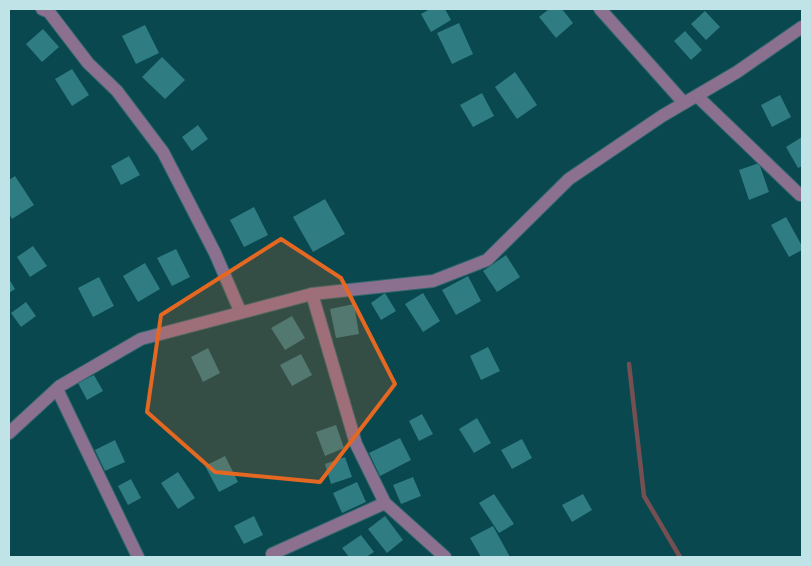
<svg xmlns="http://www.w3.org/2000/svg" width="811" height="566" font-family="'IBM Plex Serif',serif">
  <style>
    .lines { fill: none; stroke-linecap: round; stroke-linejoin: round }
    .stream { stroke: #764f53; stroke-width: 4.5 }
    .building { fill: #2f7c83 }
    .minor-casing { stroke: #2d676d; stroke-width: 14 }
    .minor { stroke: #8c708f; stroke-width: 12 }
    .marked { fill: #e46722; fill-opacity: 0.2; stroke: #e46722; stroke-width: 4; stroke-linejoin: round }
  </style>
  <rect width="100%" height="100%" fill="#08484e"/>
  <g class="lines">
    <path class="stream" d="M 629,364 L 644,496 L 680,557"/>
  </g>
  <g class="building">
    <path d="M 430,9 L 445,9 L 451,20 L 431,32 L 421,14 Z"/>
    <path d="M 549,9 L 562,9 L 573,23 L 556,38 L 539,17 Z"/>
    <path d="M 705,11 L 720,27 L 706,40 L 691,24 Z"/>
    <path d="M 459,23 L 473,54 L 452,64 L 437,33 Z"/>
    <path d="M 145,25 L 159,53 L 136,64 L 122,36 Z"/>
    <path d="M 43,29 L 59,47 L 42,62 L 26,44 Z"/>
    <path d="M 685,31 L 702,50 L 691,60 L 674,41 Z"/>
    <path d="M 162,57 L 185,80 L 165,99 L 142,77 Z"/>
    <path d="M 72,69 L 89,95 L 72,106 L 55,79 Z"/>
    <path d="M 515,72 L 537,105 L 517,119 L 495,87 Z"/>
    <path d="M 482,93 L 494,116 L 473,127 L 460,105 Z"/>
    <path d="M 780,95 L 791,117 L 772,127 L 761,105 Z"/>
    <path d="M 198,125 L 208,139 L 192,151 L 182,137 Z"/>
    <path d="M 802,137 L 802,166 L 798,168 L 786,147 Z"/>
    <path d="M 129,156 L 140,175 L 121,185 L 111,166 Z"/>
    <path d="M 759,163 L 769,192 L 749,200 L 739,170 Z"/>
    <path d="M 15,176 L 34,205 L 12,219 L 9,214 L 9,180 Z"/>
    <path d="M 325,199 L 345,234 L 313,252 L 293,217 Z"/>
    <path d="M 254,207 L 268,235 L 244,247 L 230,220 Z"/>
    <path d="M 786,217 L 802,246 L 802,250 L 789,257 L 771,225 Z"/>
    <path d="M 33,246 L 47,266 L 30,277 L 17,257 Z"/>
    <path d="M 176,249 L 190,277 L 172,286 L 157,258 Z"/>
    <path d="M 506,255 L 520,277 L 497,292 L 483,271 Z"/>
    <path d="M 145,263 L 160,289 L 138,302 L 123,276 Z"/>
    <path d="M 468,276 L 481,301 L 456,315 L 442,290 Z"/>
    <path d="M 99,277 L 114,306 L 93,317 L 78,288 Z"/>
    <path d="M 9,279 L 15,289 L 9,293 Z"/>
    <path d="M 385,293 L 396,311 L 381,320 L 371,303 Z"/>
    <path d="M 423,293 L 440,321 L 423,332 L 405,304 Z"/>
    <path d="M 26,302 L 36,316 L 21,327 L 11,313 Z"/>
    <path d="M 354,304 L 359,334 L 336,338 L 330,309 Z"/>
    <path d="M 292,316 L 305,338 L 285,350 L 271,328 Z"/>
    <path d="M 488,347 L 500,371 L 481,380 L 470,356 Z"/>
    <path d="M 208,348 L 220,373 L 203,382 L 191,357 Z"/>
    <path d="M 301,354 L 312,375 L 292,386 L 280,365 Z"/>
    <path d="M 94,375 L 103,391 L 87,400 L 78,383 Z"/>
    <path d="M 422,414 L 433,434 L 419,441 L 409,421 Z"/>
    <path d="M 477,418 L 491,443 L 474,453 L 459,429 Z"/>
    <path d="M 336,425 L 344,448 L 325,456 L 316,432 Z"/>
    <path d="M 400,438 L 411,460 L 380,476 L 369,453 Z"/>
    <path d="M 522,439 L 532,458 L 512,469 L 501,450 Z"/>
    <path d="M 115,440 L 125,462 L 105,471 L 95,450 Z"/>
    <path d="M 225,456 L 238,482 L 219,492 L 205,466 Z"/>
    <path d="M 345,457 L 352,477 L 331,484 L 325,464 Z"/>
    <path d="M 178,472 L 195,498 L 178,509 L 161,483 Z"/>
    <path d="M 413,477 L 421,496 L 401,504 L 393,485 Z"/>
    <path d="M 131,479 L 141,498 L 128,505 L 118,486 Z"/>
    <path d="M 357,482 L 366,502 L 342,513 L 333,493 Z"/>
    <path d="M 494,494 L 514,524 L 499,533 L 479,503 Z"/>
    <path d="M 583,494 L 592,510 L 572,522 L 562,505 Z"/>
    <path d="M 254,516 L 263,535 L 244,544 L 234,526 Z"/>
    <path d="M 385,516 L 403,540 L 387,553 L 368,529 Z"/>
    <path d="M 493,526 L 510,557 L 481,557 L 470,538 Z"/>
    <path d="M 361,535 L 374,552 L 366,557 L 349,557 L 342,548 Z"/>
  </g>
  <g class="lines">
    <defs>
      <g id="minor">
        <path d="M 42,9 L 49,12 L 88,63 L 117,91 L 163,152 L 215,253 L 240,311"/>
        <path d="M 600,9 L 684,103"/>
        <path d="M 697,96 L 800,195 L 802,195"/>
        <path d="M 312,294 L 356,444 L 385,503 L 445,557"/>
        <path d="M 57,389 L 138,557"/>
        <path d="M 9,433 L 60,386 L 141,339 L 312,294 L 433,281 L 487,260 L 569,179 L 662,116 L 737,72 L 802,27"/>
        <path d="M 272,554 L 385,503"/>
      </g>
    </defs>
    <use href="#minor" class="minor-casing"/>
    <use href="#minor" class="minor"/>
  </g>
  <path class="marked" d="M 281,239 L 341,278 L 395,384 L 320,482 L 215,472 L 147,412 L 161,315 Z"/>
  <rect width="811" height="566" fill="none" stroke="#c0e3e7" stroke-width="20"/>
</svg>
